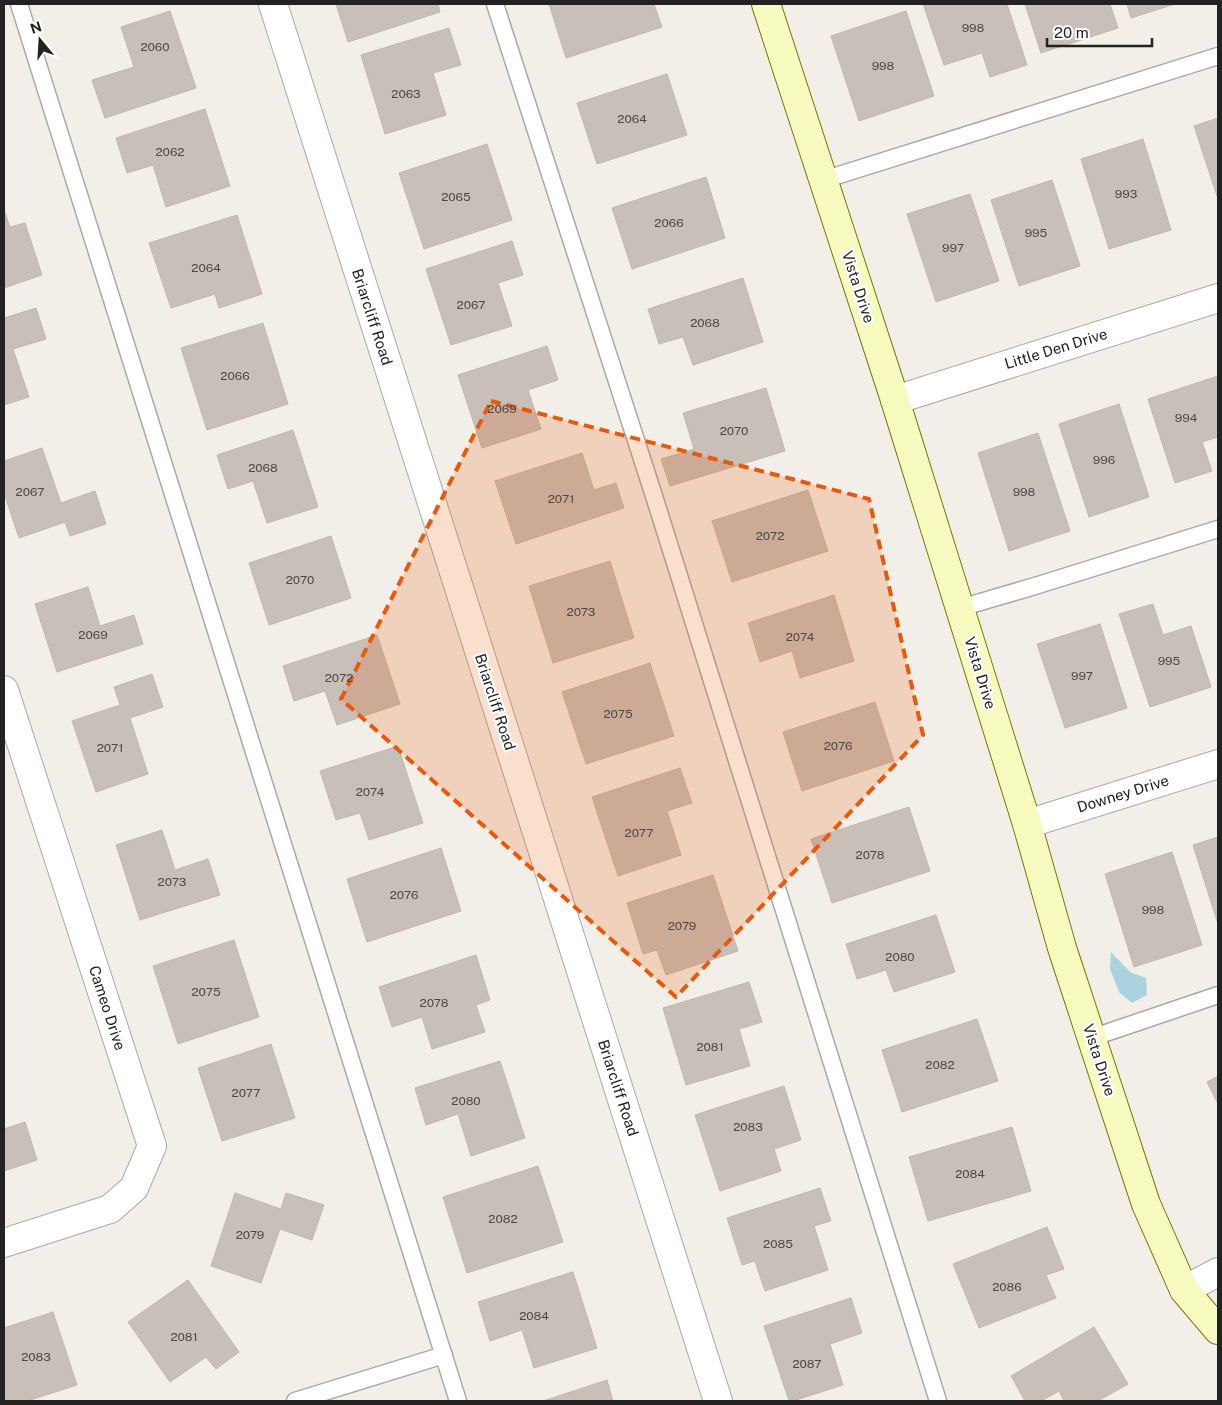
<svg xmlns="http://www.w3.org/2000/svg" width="1222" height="1405" font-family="'Public Sans',sans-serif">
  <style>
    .water { fill: #aad3df }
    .building { fill: #c7bfb8; stroke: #c4b6ab }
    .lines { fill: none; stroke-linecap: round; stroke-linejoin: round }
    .lane-casing { stroke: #a9a9a9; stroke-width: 19 }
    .street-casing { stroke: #a9a9a9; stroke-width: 30 }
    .secondary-casing { stroke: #707d05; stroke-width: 30 }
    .lane { stroke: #fff; stroke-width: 16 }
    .street { stroke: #fff; stroke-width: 28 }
    .secondary { stroke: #f7fabf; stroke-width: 28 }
    .marked { fill: #e8590c; fill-opacity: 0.2; stroke: #e8590c; stroke-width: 4; stroke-dasharray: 10 6; stroke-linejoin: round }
    .labels { text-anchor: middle; stroke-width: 4.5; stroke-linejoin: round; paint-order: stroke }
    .number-label { font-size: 12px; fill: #4b4948 }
    .street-label { font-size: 15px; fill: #222; stroke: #fff }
  </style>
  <rect width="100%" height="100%" fill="#f2efe9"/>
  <path class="water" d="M 1111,952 L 1130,972 L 1146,978 L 1147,995 L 1132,1003 L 1119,992 L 1110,969 Z"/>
  <g class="building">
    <path d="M 336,4 L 438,4 L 440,12 L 348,42 Z"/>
    <path d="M 549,4 L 654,4 L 662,27 L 566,58 Z"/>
    <path d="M 923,4 L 1007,4 L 1027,65 L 990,77 L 982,53 L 944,65 Z"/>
    <path d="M 1025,4 L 1110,4 L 1118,28 L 1041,53 Z"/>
    <path d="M 1127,4 L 1175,4 L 1131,18 Z"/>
    <path d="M 170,11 L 196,88 L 105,118 L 92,80 L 134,67 L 121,27 Z"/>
    <path d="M 906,11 L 934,96 L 859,121 L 831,36 Z"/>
    <path d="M 449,28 L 461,65 L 433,73 L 446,115 L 385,134 L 361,55 Z"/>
    <path d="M 667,74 L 687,135 L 597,164 L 577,103 Z"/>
    <path d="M 205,109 L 230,186 L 166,207 L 153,165 L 127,173 L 116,138 Z"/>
    <path d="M 1218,118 L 1218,199 L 1194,126 Z"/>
    <path d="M 1143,139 L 1171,230 L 1109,249 L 1081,159 Z"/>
    <path d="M 487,144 L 512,220 L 424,249 L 399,173 Z"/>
    <path d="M 706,177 L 725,238 L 632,269 L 612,208 Z"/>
    <path d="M 1052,180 L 1080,266 L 1019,286 L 991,200 Z"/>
    <path d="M 970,194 L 999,281 L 936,302 L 907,214 Z"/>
    <path d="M 4,210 L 10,227 L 25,223 L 42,275 L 4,288 Z"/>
    <path d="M 237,215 L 262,294 L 219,308 L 215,294 L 171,308 L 149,243 Z"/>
    <path d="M 512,241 L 523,275 L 498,283 L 512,326 L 451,345 L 426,269 Z"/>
    <path d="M 743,278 L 763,342 L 693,365 L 683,337 L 659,344 L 648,309 Z"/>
    <path d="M 36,308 L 46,339 L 13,349 L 29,397 L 4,405 L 4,318 Z"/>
    <path d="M 263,323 L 288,404 L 207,430 L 181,348 Z"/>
    <path d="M 547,346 L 558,380 L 528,390 L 541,429 L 482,448 L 458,375 Z"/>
    <path d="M 1218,376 L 1218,437 L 1202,442 L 1212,471 L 1175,483 L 1148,399 Z"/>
    <path d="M 766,388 L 785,451 L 670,486 L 661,459 L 694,449 L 683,413 Z"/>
    <path d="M 1119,404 L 1149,497 L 1089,517 L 1059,424 Z"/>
    <path d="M 293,430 L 318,507 L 267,523 L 253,481 L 228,489 L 217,455 Z"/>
    <path d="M 1038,433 L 1070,531 L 1009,551 L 978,453 Z"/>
    <path d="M 42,448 L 61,503 L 95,491 L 106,524 L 70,536 L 65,522 L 19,538 L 4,493 L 4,461 Z"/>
    <path d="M 582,453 L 594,490 L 616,483 L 624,508 L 516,544 L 495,481 Z"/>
    <path d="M 808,490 L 828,551 L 732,582 L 712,521 Z"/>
    <path d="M 331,536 L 351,598 L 269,625 L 249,563 Z"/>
    <path d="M 610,561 L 634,638 L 553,663 L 529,586 Z"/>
    <path d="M 88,587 L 100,626 L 134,615 L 143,644 L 57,672 L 35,604 Z"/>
    <path d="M 834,595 L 854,661 L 800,678 L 792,651 L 760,662 L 748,623 Z"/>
    <path d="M 1153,604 L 1163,635 L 1191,626 L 1211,687 L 1150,707 L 1119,614 Z"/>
    <path d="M 1100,624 L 1127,708 L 1065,728 L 1037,644 Z"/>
    <path d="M 377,635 L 400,704 L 337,725 L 325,691 L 294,701 L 283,666 Z"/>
    <path d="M 650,663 L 674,736 L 586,764 L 562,692 Z"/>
    <path d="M 152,674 L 163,707 L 130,718 L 148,774 L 96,792 L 72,721 L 120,705 L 114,687 Z"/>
    <path d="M 875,702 L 894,761 L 802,791 L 783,732 Z"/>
    <path d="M 398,746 L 423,823 L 369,840 L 360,813 L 336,820 L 320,771 Z"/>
    <path d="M 680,768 L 692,803 L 667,811 L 681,855 L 618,876 L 592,797 Z"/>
    <path d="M 909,807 L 930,871 L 832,903 L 811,839 Z"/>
    <path d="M 162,830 L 175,870 L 208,859 L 220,895 L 140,920 L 116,845 Z"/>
    <path d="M 1218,837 L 1218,924 L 1193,845 Z"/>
    <path d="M 441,848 L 461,911 L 367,942 L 347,879 Z"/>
    <path d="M 1172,852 L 1202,945 L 1134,967 L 1105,874 Z"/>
    <path d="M 713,875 L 738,951 L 666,975 L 657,950 L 643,954 L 627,903 Z"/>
    <path d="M 936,915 L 955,972 L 894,992 L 886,970 L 857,979 L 846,944 Z"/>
    <path d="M 234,940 L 259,1017 L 178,1044 L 153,966 Z"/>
    <path d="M 476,955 L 490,1000 L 476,1005 L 485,1032 L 432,1049 L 422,1017 L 392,1027 L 379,987 Z"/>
    <path d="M 749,982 L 762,1022 L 739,1029 L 750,1066 L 686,1085 L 663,1008 Z"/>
    <path d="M 977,1019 L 998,1081 L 902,1112 L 882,1050 Z"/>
    <path d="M 271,1044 L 295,1118 L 222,1141 L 198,1068 Z"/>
    <path d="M 500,1061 L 525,1138 L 471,1156 L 458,1114 L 426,1125 L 415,1088 Z"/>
    <path d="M 1218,1076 L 1218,1104 L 1207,1082 Z"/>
    <path d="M 784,1086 L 801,1140 L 774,1149 L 781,1171 L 720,1191 L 695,1115 Z"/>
    <path d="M 25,1122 L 37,1160 L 4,1171 L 4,1129 Z"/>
    <path d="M 1012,1127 L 1031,1191 L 928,1221 L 909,1157 Z"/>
    <path d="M 538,1166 L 563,1242 L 467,1273 L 443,1197 Z"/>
    <path d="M 820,1188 L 831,1221 L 814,1226 L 828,1270 L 765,1291 L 755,1261 L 742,1265 L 727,1218 Z"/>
    <path d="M 235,1193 L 281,1209 L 286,1193 L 324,1205 L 312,1240 L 280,1229 L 261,1283 L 211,1266 Z"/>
    <path d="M 1047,1227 L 1064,1269 L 1046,1275 L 1056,1298 L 979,1328 L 953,1264 Z"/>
    <path d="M 573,1272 L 597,1348 L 534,1368 L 522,1330 L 490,1341 L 478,1302 Z"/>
    <path d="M 188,1280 L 239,1352 L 216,1369 L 206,1357 L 170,1382 L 128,1322 Z"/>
    <path d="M 851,1298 L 862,1333 L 830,1344 L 843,1385 L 793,1401 L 789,1401 L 764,1326 Z"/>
    <path d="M 53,1312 L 77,1385 L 27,1401 L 4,1401 L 4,1328 Z"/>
    <path d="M 1094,1327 L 1128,1384 L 1098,1401 L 1064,1401 L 1059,1391 L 1041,1401 L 1025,1401 L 1011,1376 Z"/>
    <path d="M 607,1380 L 613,1401 L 543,1401 Z"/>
  </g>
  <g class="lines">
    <defs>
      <g id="lane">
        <path d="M 19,4 L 458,1401"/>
        <path d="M 495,4 L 654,496 L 938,1401"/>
        <path d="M 823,180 L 1218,56"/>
        <path d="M 960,608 L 1035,586 L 1218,529"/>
        <path d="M 1091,1038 L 1218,995"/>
        <path d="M 295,1401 L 444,1355"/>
      </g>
      <g id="street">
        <path d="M 273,4 L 718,1401"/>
        <path d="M 895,400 L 1218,298"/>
        <path d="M 4,690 L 152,1146 L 134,1188 L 110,1209 L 4,1243"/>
        <path d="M 1027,824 L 1218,764"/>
        <path d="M 1184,1290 L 1218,1272"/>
      </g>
      <path id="secondary" d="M 766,4 L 895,400 L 1027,824 L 1062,948 L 1146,1204 L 1184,1290 L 1218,1330"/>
    </defs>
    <use href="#lane" class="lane-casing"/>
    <use href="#street" class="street-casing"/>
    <use href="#secondary" class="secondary-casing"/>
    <use href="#lane" class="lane"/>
    <use href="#street" class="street"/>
    <use href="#secondary" class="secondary"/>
  </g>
  <path class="marked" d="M 491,401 L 869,499 L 923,735 L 676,997 L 341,699 Z"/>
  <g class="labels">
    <g class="number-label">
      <text x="973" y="32">998</text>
      <text x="155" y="51">2060</text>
      <text x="883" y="70">998</text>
      <text x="406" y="98">2063</text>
      <text x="632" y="123">2064</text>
      <text x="170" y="156">2062</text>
      <text x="1126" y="198">993</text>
      <text x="456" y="201">2065</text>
      <text x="669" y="227">2066</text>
      <text x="1036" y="237">995</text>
      <text x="953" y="252">997</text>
      <text x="206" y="272">2064</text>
      <text x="471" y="309">2067</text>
      <text x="705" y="327">2068</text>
      <text x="235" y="380">2066</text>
      <text x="502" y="413">2069</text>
      <text x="1186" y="422">994</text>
      <text x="734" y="435">2070</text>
      <text x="1104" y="464">996</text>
      <text x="263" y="472">2068</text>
      <text x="30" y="496">2067</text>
      <text x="1024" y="496">998</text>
      <text x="561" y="503">2071</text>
      <text x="770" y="540">2072</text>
      <text x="300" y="584">2070</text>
      <text x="581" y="616">2073</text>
      <text x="93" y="639">2069</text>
      <text x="800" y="641">2074</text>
      <text x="1169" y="665">995</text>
      <text x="1082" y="680">997</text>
      <text x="339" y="682">2072</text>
      <text x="618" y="718">2075</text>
      <text x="838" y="750">2076</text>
      <text x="110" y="752">2071</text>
      <text x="370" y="796">2074</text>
      <text x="639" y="837">2077</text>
      <text x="870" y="859">2078</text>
      <text x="172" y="886">2073</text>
      <text x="404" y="899">2076</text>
      <text x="1153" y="914">998</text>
      <text x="682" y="930">2079</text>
      <text x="900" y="961">2080</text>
      <text x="206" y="996">2075</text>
      <text x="434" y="1007">2078</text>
      <text x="710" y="1051">2081</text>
      <text x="940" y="1069">2082</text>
      <text x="246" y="1097">2077</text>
      <text x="466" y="1105">2080</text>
      <text x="748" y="1131">2083</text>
      <text x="970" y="1178">2084</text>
      <text x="503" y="1223">2082</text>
      <text x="250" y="1239">2079</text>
      <text x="778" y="1248">2085</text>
      <text x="1007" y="1291">2086</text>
      <text x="534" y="1320">2084</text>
      <text x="184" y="1341">2081</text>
      <text x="36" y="1361">2083</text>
      <text x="807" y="1368">2087</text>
    </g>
    <g class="street-label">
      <text transform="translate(858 287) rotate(72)" y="5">Vista Drive</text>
      <text transform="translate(372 317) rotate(72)" y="5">Briarcliff Road</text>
      <text transform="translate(1056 349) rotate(-17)" y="5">Little Den Drive</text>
      <text transform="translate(980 673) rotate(73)" y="5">Vista Drive</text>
      <text transform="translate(495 702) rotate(72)" y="5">Briarcliff Road</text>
      <text transform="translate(1123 794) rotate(-17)" y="5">Downey Drive</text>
      <text transform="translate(107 1008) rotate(72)" y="5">Cameo Drive</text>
      <text transform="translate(1099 1060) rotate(72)" y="5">Vista Drive</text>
      <text transform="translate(618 1088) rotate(72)" y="5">Briarcliff Road</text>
    </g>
  </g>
  <rect width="1222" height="1405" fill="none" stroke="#222222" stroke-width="10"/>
  <g transform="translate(40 40) rotate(342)" stroke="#ffffff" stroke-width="4" paint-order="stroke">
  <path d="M0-4L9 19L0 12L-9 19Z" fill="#222222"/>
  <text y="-8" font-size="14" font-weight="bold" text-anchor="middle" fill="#222222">N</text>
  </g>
  <path d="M1047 38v8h105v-8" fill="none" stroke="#222222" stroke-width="2.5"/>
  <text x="1054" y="38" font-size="15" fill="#222222" stroke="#ffffff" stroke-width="4" paint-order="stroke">20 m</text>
</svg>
